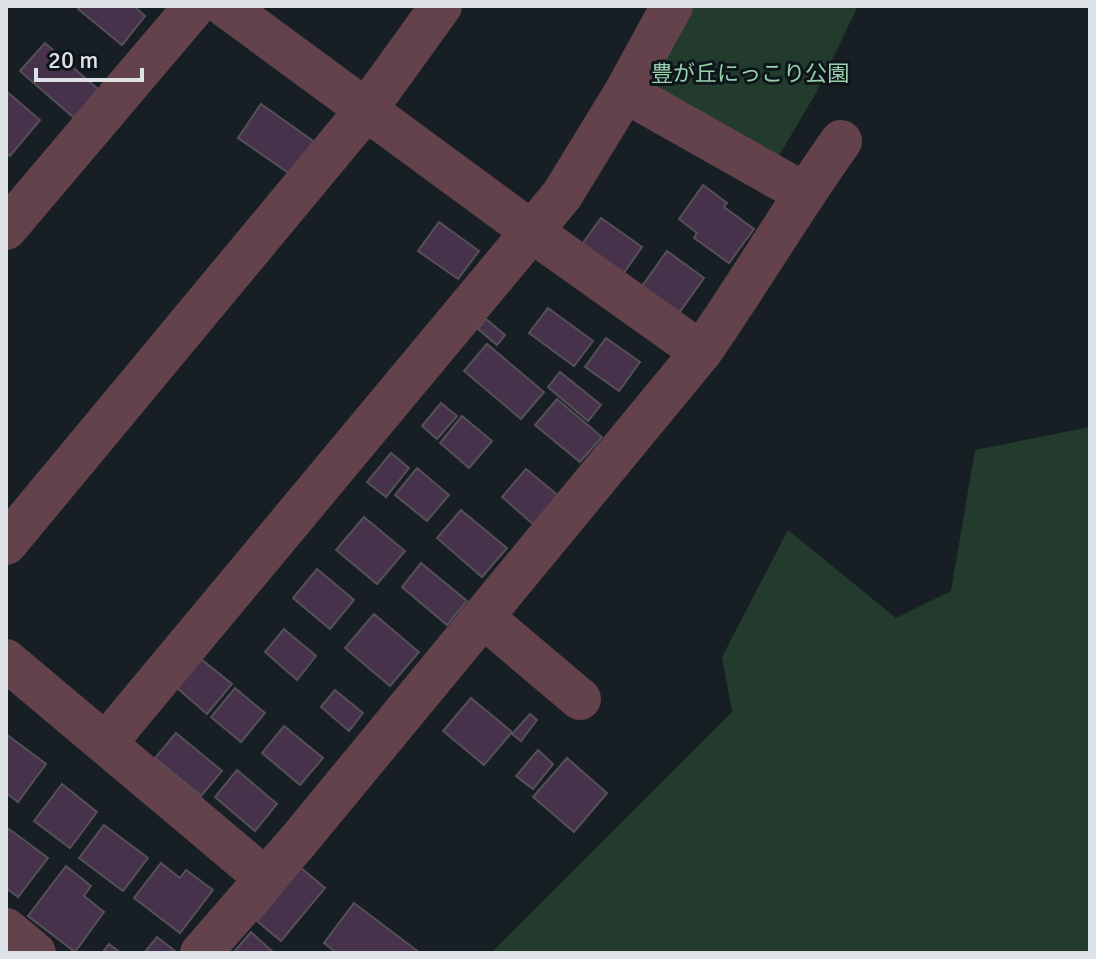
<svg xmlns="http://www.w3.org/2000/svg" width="1096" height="959" font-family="Signika,'Noto Sans JP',sans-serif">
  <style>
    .green { fill: #233b2c }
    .building { fill: #46334b; stroke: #564f58; stroke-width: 2 }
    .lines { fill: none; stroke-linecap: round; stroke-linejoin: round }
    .minor { stroke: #63424b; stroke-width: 42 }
    .labels { text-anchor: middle; stroke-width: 6; stroke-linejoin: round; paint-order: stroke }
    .park-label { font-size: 22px; fill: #97d0ab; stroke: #0e151b }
  </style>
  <rect width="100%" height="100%" fill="#171f24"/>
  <g class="green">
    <path d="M 694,6 L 858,6 L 816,93 L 774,164 L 647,90 Z"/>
    <path d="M 1090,427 L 1090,953 L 491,953 L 732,712 L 722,657 L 788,530 L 896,618 L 951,591 L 975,450 Z"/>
  </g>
  <g class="building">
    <path d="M 81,6 L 134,6 L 145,16 L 122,45 L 78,9 Z"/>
    <path d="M 45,43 L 106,96 L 81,124 L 20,71 Z"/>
    <path d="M 6,91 L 40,120 L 10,156 L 6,153 Z"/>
    <path d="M 261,104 L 316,143 L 293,176 L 238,138 Z"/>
    <path d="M 703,185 L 727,203 L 724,207 L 754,229 L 729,263 L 694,238 L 697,233 L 679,219 Z"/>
    <path d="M 601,218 L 642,247 L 621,277 L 580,247 Z"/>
    <path d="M 439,222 L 479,251 L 458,279 L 418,251 Z"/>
    <path d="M 667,251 L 704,278 L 679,313 L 642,286 Z"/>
    <path d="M 548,308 L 593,341 L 574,366 L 529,333 Z"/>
    <path d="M 486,319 L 505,335 L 497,345 L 478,329 Z"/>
    <path d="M 606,338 L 640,362 L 619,391 L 585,367 Z"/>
    <path d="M 487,344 L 544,392 L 521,419 L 464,371 Z"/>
    <path d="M 560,372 L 601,405 L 588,421 L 548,387 Z"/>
    <path d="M 557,399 L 602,437 L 580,462 L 535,425 Z"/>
    <path d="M 441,403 L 457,416 L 437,439 L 422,426 Z"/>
    <path d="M 462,416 L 492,441 L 469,468 L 440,443 Z"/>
    <path d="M 391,453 L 409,468 L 386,497 L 367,482 Z"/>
    <path d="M 417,468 L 449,495 L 427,521 L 395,495 Z"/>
    <path d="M 526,469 L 559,496 L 534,525 L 502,497 Z"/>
    <path d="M 461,510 L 507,548 L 482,577 L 437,538 Z"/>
    <path d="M 364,517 L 405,551 L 377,584 L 336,550 Z"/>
    <path d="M 421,563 L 467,601 L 447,625 L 402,587 Z"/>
    <path d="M 317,569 L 354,600 L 330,629 L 293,598 Z"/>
    <path d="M 374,614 L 419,652 L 390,686 L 345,648 Z"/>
    <path d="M 284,629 L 316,656 L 297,680 L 265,652 Z"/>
    <path d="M 201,659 L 232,684 L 207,714 L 177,688 Z"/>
    <path d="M 235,688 L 265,713 L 241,742 L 211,717 Z"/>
    <path d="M 335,690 L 363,713 L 349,731 L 321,707 Z"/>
    <path d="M 471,698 L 512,732 L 484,765 L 443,731 Z"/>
    <path d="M 530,714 L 537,720 L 521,741 L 512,734 Z"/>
    <path d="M 284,726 L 323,758 L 300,785 L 262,753 Z"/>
    <path d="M 176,733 L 222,771 L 201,796 L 155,758 Z"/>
    <path d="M 6,734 L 46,764 L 18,802 L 6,793 Z"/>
    <path d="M 538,750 L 553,764 L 533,789 L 516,776 Z"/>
    <path d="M 567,758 L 607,793 L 574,832 L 533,797 Z"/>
    <path d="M 237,770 L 277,804 L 255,831 L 215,797 Z"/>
    <path d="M 62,784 L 97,812 L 70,848 L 34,821 Z"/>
    <path d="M 104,825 L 148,858 L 123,891 L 79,858 Z"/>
    <path d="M 9,829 L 48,858 L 18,897 L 6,888 L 6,833 Z"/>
    <path d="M 161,863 L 180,878 L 186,870 L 213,890 L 180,933 L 134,898 Z"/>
    <path d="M 66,866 L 91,886 L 84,896 L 104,912 L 75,952 L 28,916 Z"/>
    <path d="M 301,868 L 325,888 L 281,941 L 257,921 Z"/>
    <path d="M 354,903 L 420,953 L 337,953 L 324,943 Z"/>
    <path d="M 251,932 L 273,952 L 272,953 L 233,953 Z"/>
    <path d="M 157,937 L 175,951 L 174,953 L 144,953 Z"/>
    <path d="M 109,944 L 121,953 L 102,953 Z"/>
  </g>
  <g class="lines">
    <g class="minor">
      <path d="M 225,6 L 531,231 L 701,352"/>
      <path d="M 625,92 L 804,193"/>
      <path d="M 6,229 L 195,6"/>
      <path d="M 6,544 L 366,110 L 441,6"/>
      <path d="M 483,617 L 580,699"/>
      <path d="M 6,660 L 265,878"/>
      <path d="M 106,743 L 562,195 L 625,92 L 672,6"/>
      <path d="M 6,929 L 35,953"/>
      <path d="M 201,953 L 299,840 L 701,352 C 749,283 792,210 841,141"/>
    </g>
  </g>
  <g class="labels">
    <g class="park-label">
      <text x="750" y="81">豊が丘にっこり公園</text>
    </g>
  </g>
  <rect width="1096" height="959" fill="none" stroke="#dde2e6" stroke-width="16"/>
  <path d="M36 68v12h106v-12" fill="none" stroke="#dde2e6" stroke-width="4"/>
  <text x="48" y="68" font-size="24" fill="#dde2e6" stroke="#0e151b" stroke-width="6" paint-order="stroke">20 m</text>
</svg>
